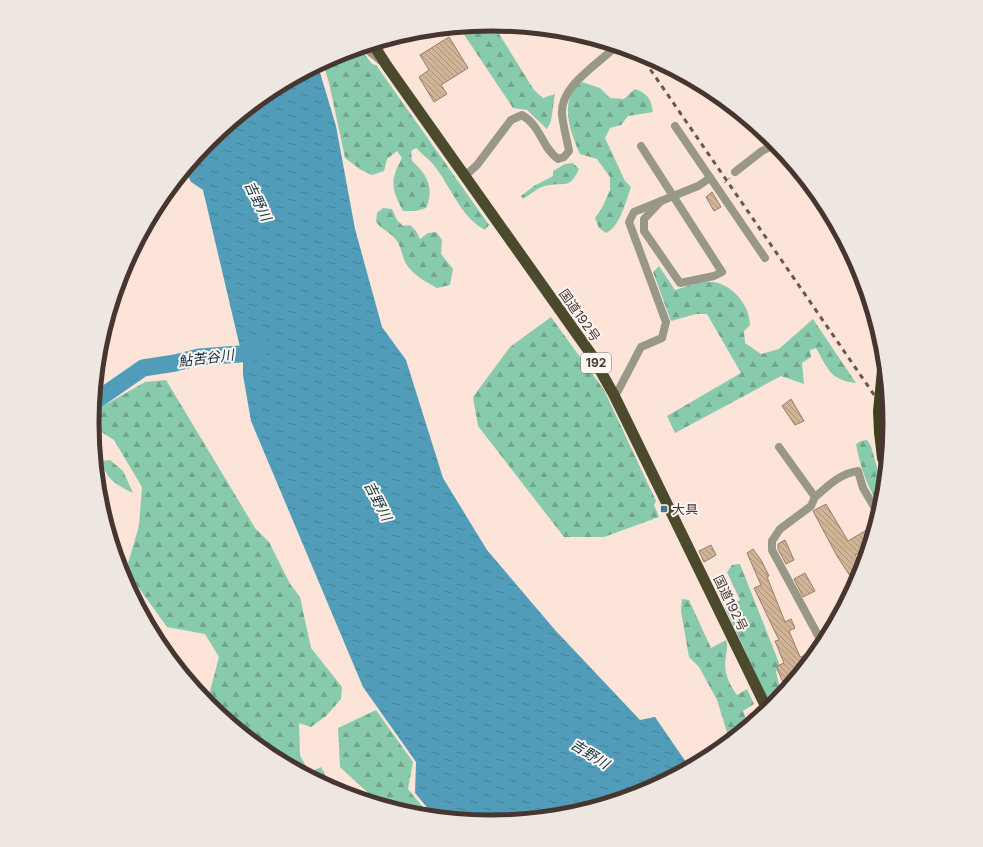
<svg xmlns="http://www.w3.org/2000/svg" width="983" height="847" font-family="Inter,'Noto Sans JP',sans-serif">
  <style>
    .forest { fill: url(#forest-firs) }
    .water { fill: url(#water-ripples) }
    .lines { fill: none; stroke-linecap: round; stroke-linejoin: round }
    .river { stroke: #519db9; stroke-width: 17 }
    .building { fill: url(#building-back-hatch); stroke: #987d62 }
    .path { stroke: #a9958c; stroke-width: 1.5; stroke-dasharray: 4 2; stroke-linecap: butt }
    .minor { stroke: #999888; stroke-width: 8 }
    .trunk { stroke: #4c4a2c; stroke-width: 11 }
    .motorway { stroke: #413f1d; stroke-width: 12 }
    .rail { stroke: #695850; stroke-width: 3; stroke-dasharray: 5 5; stroke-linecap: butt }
    .motorway-bridge { stroke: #413f1d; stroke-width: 12 }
    .poi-dot { fill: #3e7b92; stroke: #fdf5f1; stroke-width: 1.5 }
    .labels { text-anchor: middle; stroke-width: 4; stroke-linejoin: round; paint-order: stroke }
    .shield { fill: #fdf5f1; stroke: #7d6f69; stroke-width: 1 }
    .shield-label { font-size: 12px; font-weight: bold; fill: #46362f }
    .street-label { font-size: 13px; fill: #46362f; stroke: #fdf5f1 }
    .poi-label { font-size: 13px; fill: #46362f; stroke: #fdf5f1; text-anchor: start }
    .water-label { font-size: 14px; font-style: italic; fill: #113541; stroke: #fdf5f1 }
    .rim { fill: none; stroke: #46362f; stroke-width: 5 }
  </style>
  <defs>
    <pattern id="forest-firs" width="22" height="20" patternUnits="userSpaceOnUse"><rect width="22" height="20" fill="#88caac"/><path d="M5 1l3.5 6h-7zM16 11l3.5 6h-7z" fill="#71a58c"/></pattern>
    <pattern id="water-ripples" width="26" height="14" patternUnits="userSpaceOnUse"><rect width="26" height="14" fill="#519db9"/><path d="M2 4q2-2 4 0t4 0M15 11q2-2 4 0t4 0" fill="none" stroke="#458197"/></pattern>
    <pattern id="building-back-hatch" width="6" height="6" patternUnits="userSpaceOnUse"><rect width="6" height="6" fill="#d1b498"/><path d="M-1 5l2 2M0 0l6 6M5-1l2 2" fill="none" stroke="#ab937c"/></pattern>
  </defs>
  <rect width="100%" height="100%" fill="#fce4d9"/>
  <g class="forest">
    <path d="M 493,24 L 534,90 L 543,98 L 555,94 L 551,121 L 547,129 L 527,110 L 513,108 L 459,27 Z"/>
    <path d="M 360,48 L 372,64 L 376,65 L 489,225 L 485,230 C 460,217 450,184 432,163 C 427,158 421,153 416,148 L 411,151 L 412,161 C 427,174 435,189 426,208 L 416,211 L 403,211 C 391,188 390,180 402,158 L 397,151 L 387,159 L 384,171 L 372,175 L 361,170 L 345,158 L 329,83 L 323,63 L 339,54 Z"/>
    <path d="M 582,82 L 600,88 L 610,98 L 624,99 L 635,89 C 648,94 651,99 653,112 L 628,116 L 621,125 L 610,128 L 605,138 L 625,181 L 631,187 C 626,201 620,227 606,233 L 599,228 L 595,218 L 603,206 L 610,190 L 610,177 L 597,159 L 580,154 C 571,134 557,98 582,82 Z"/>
    <path d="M 573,163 L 579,169 C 569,191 564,181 545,186 C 538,187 530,195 523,199 L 521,196 L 534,186 L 553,176 L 553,171 L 565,164 Z"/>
    <path d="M 383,208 L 392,209 L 397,220 L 403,226 L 410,225 L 416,231 L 420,239 L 428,233 L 436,232 L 442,240 L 441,254 L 453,269 L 450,285 L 437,288 C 425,281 412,275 405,262 C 402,255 401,247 397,241 C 392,233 382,230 376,222 L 377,213 Z"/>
    <path d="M 659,266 L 675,290 C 685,287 695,283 705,282 C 729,279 750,304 750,325 L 744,331 L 745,343 L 761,354 L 779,349 L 813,319 L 856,383 C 829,380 828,368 816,348 L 810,350 L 811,357 L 802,363 L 804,384 L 781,376 L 675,433 L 667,416 L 741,373 L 707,314 L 696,314 L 671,321 L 653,272 Z"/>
    <path d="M 551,317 L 604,390 L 656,501 L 654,505 L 659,517 L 604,537 L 564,537 L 478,426 L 473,397 L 510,347 Z"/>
    <path d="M 166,380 L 255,528 L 269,542 L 290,584 L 300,597 L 311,648 L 342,687 L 341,699 L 326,716 L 311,727 L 299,723 L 300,756 L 310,772 L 321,767 L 332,789 L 269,756 L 211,708 L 209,695 L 219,657 L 205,634 L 167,627 L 126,570 L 139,526 L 142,487 L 114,440 L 92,426 L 93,412 L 145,382 Z"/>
    <path d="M 867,440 L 871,446 L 880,478 L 885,489 L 881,508 C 868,489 860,467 856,444 L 861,441 Z"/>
    <path d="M 110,460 L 123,471 L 133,493 C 120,487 103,478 103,461 Z"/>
    <path d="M 740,564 L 779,663 L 776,672 L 782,696 L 772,708 L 725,608 L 740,600 L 727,572 L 732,565 Z"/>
    <path d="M 682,599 L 689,600 L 711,648 L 726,640 C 728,646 727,650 726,656 C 723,670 728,683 737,695 L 747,689 L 754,704 L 743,711 L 749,727 L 730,742 L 717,700 L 699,667 L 689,657 L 681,611 Z"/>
    <path d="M 376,710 L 413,762 L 408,789 L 431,817 L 413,815 L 381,805 L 340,767 L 338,728 Z"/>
  </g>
  <path class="water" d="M 318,66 L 336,126 L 355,229 L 382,327 L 406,360 L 443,478 L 487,550 L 555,630 L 640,720 L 655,717 L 690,768 L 644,793 L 569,815 L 491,823 L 435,817 L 415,793 L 416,762 L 363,687 L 251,421 L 243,375 L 243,360 L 203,190 L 191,182 L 185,170 L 209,141 L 270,91 Z"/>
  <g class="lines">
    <path class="river" d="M 94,402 L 143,368 L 175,363 L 199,357 L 253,353 L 261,346"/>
  </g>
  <g class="building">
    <path d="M 449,37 L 468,68 L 441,85 L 447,94 L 434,102 L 419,77 L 429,70 L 420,55 Z"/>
    <path d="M 712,192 L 721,207 L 714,211 L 706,197 Z"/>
    <path d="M 791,399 L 804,421 L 795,425 L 782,406 Z"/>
    <path d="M 826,504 L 848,541 L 877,524 L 870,547 L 855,555 L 863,568 L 859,580 L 854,582 L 837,556 L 813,511 Z"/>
    <path d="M 785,540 L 794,560 L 786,564 L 778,549 L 778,544 Z"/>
    <path d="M 711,545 L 716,555 L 704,562 L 699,551 Z"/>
    <path d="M 753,549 L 761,560 L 769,576 L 767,577 L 785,622 L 791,619 L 795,628 L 789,631 L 800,657 L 821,649 L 791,685 L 788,679 L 783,682 L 778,671 L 777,666 L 784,663 L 775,641 L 779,640 L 754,588 L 761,585 L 747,553 Z"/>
    <path d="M 805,573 L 815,591 L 803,597 L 794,579 Z"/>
  </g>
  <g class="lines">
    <path class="path" d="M 724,183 L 730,178"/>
    <g class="minor">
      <path d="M 364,47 L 381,61"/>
      <path d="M 675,126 L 765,258"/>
      <path d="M 641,146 L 722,272 L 714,276 L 680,283 L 644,231 L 644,219 L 661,201"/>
      <path d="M 735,172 L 762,151 L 776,144"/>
      <path d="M 465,176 L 477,165 L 511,120 L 522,115 C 542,127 541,147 558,159 L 564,157 L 569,151 C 567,139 563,126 562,114 C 560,87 595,66 613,49"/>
      <path d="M 614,395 L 618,391 L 641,347 L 662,338 L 666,322 L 629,222 L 634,212 L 698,186 L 710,178"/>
      <path d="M 779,447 L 815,497 L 811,506 L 780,529 L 772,541 L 772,550 L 820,639 L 824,644"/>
      <path d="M 815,497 C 829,485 839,474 858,471 L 863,488 L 879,515"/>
    </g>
    <path class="trunk" d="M 373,44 L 387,66 L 591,354 L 614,395 L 768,711"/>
    <g class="motorway">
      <path d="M 882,342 L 884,356"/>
      <path d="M 880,432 L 883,458 L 887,468"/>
    </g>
    <path class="rail" d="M 639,53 L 890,418"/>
    <path class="motorway-bridge" d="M 880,432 L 879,411 L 883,370"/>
  </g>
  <rect class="poi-dot" x="660" y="505" width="8" height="8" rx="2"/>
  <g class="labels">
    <rect class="shield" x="581" y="353" width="30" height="20" rx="3"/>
    <g class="shield-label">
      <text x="596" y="367">192</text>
    </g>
    <g class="street-label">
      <text transform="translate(580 315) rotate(55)" y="5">国道192号</text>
      <text transform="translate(731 603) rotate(64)" y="5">国道192号</text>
    </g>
    <g class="poi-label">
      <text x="672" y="514">大具</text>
    </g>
    <g class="water-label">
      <text transform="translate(258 201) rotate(64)" y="5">吉野川</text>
      <text transform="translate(206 358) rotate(-7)" y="5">鮎苦谷川</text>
      <text transform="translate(378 501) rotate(63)" y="5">吉野川</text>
      <text transform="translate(590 754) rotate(32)" y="5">吉野川</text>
    </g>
  </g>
  <path d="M0 0H983V847H0ZM99 423a392 392 0 1 1 784 0a392 392 0 1 1-784 0Z" fill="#eee6e1" fill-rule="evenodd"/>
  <path class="rim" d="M99 423a392 392 0 1 1 784 0a392 392 0 1 1-784 0Z"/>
</svg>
